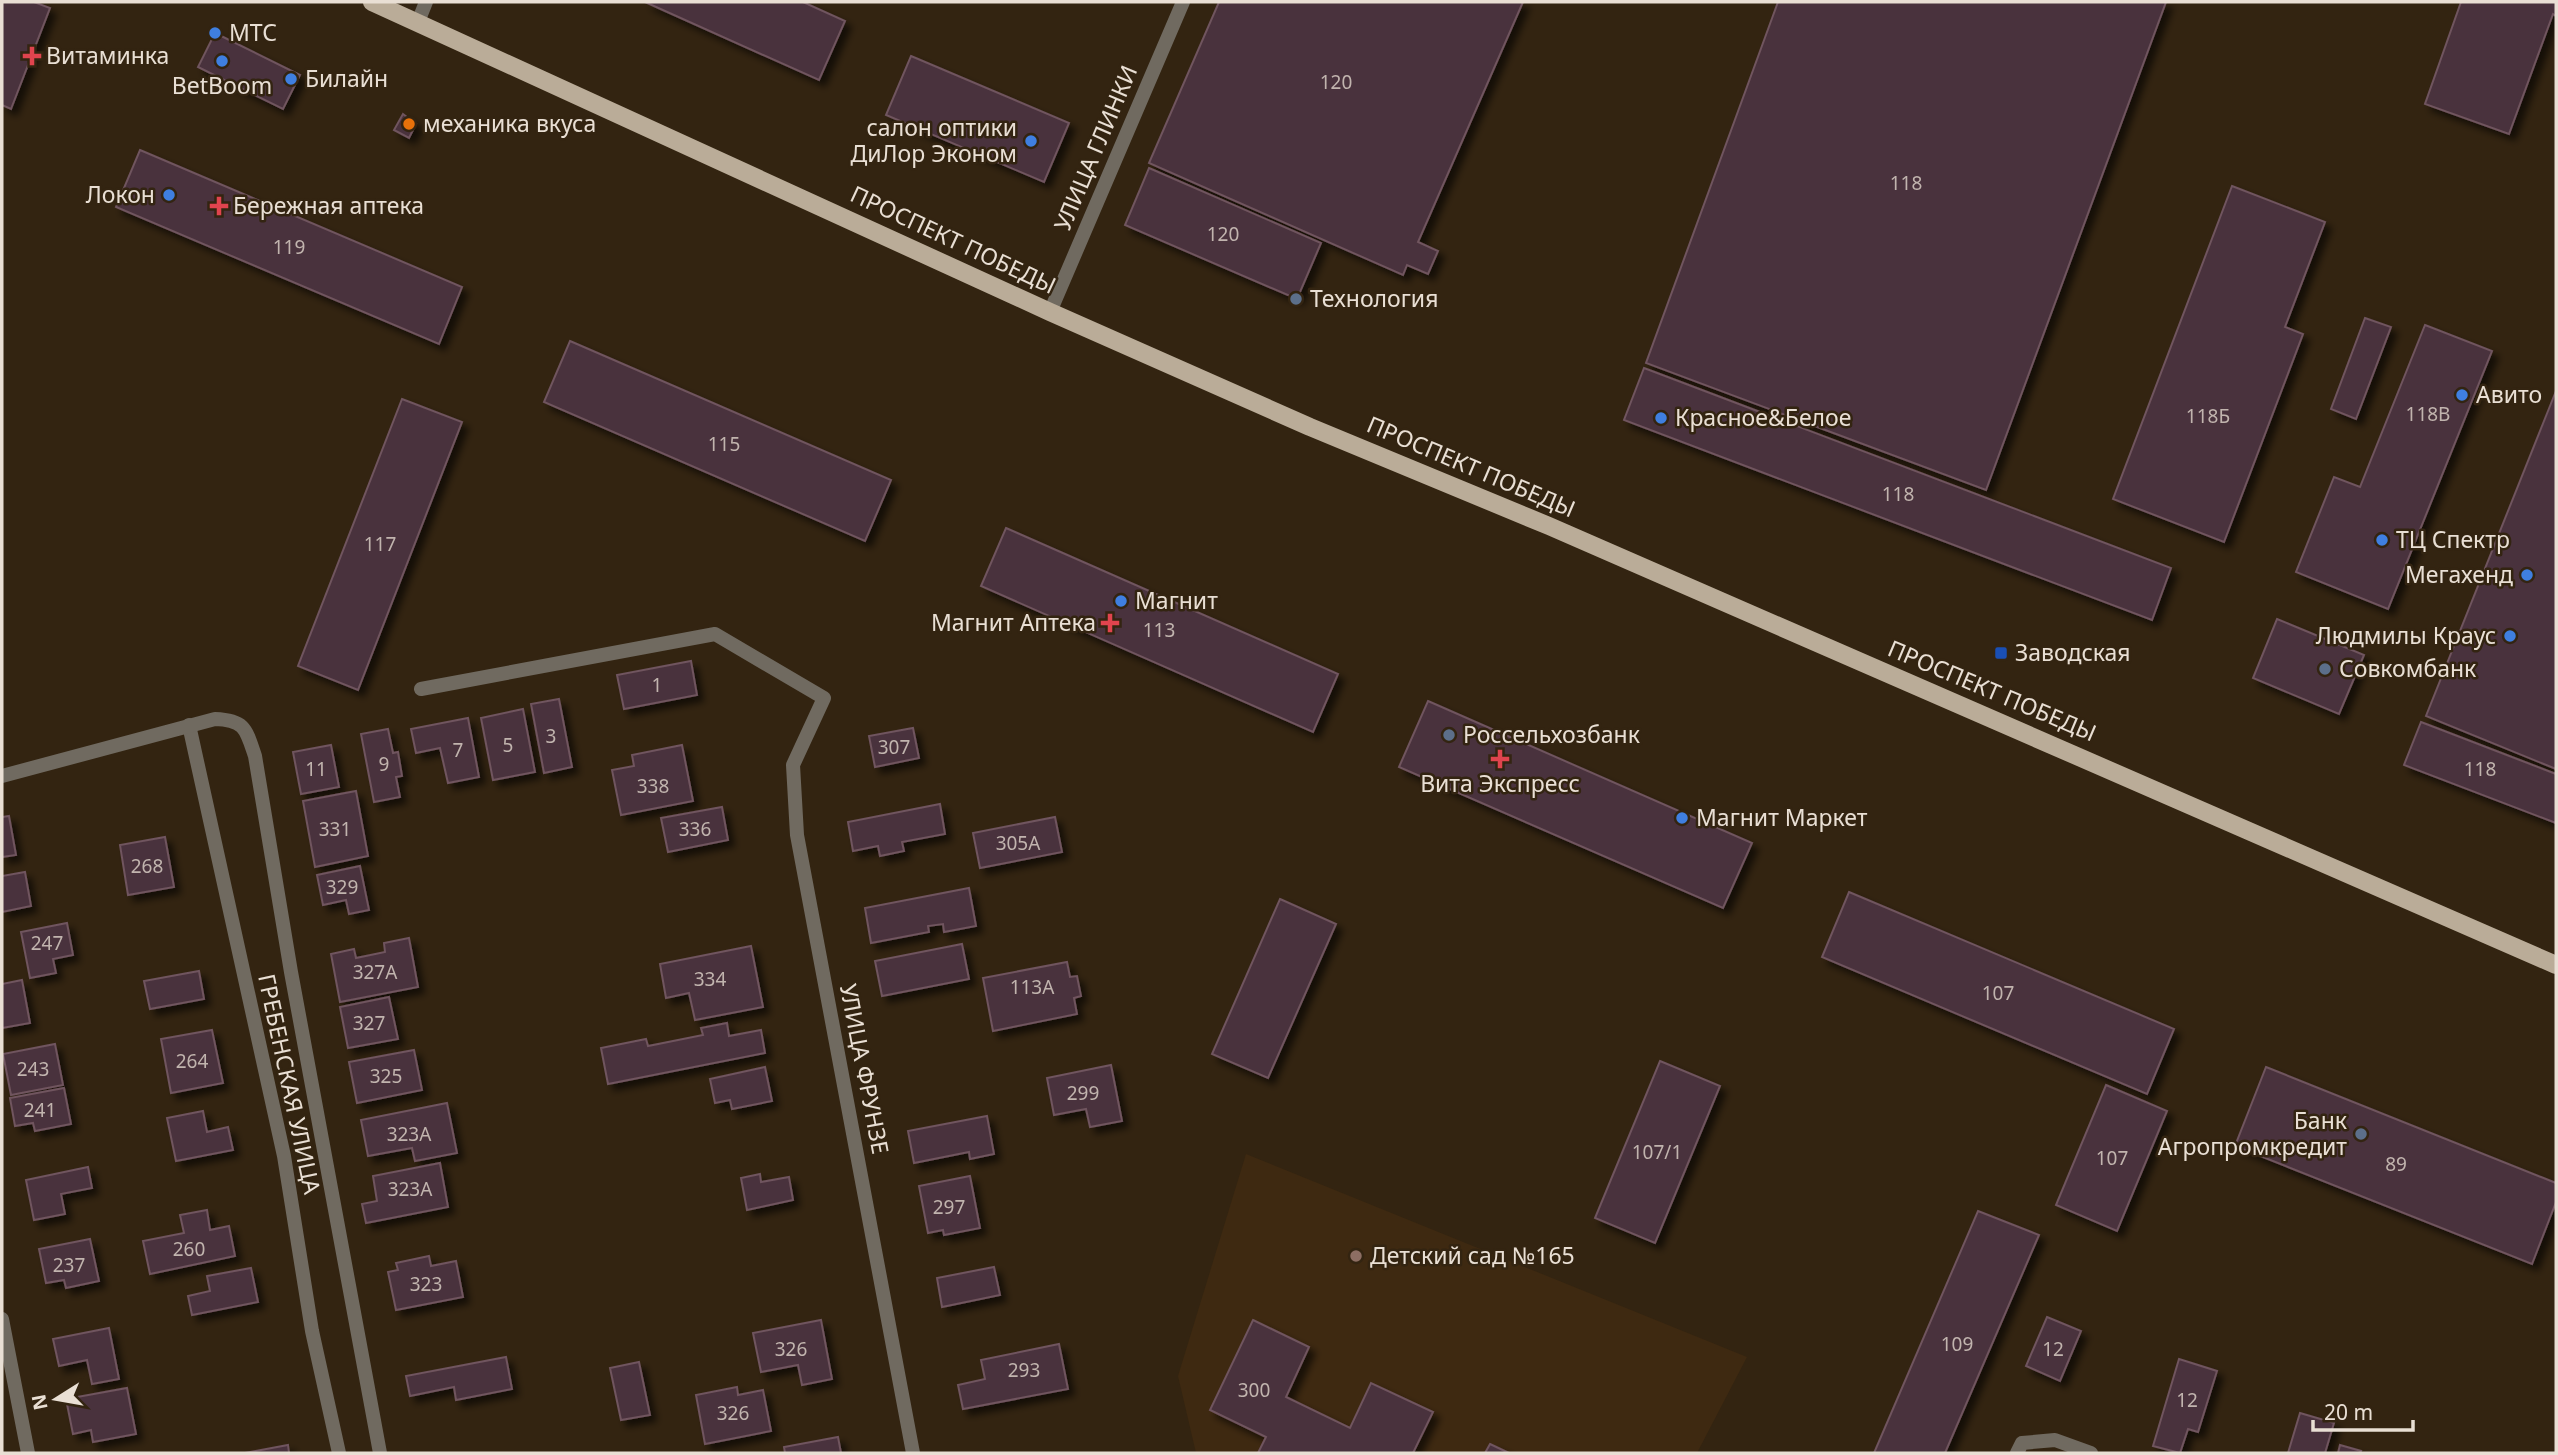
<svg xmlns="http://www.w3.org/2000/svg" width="2558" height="1455" font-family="'Noto Sans',sans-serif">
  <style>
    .built { fill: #3e2911 }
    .building { fill: #4a323c; stroke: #6f545e; stroke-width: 2; filter: url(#shadow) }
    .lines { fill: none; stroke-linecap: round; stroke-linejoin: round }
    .minor { stroke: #706a60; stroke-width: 14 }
    .primary { stroke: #baac98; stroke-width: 18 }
    .shop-dot { fill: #3f7fe0; stroke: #332411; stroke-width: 2.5 }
    .health-dot { fill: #e0444e; stroke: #332411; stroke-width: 2.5 }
    .food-dot { fill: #e8710a; stroke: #332411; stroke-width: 2.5 }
    .service-dot { fill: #5c6f8a; stroke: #332411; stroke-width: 2.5 }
    .transit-dot { fill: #1a4fb4; stroke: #332411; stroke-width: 2.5 }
    .education-dot { fill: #8d6e63; stroke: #332411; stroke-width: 2.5 }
    .labels { text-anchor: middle; stroke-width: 5; stroke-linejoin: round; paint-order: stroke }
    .number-label { font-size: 19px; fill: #c1b4ae }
    .poi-label { font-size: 23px; fill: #e9dfd4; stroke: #332411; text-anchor: start }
    .street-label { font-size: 23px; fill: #e9dfd4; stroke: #332411 }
  </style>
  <defs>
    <filter id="shadow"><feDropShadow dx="6" dy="6" stdDeviation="3.5" flood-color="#0009"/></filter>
  </defs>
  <rect width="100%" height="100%" fill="#332411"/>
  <path class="built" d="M 1246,1154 L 1747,1357 L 1697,1453 L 1196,1453 L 1178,1376 Z"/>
  <g class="building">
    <path d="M 2,2 L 34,2 L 50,8 L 11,109 L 2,105 Z"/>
    <path d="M 645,2 L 803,2 L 845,21 L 819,80 Z"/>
    <path d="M 1219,2 L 1523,2 L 1418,242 L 1438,251 L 1428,274 L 1407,265 L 1403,275 L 1149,163 Z"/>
    <path d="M 1778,2 L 2166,2 L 1986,490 L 1646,363 Z"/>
    <path d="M 2461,2 L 2556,2 L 2556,16 L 2553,14 L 2509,134 L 2425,104 Z"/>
    <path d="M 215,33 L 300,75 L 283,109 L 198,67 Z"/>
    <path d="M 911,56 L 1069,123 L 1044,182 L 886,115 Z"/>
    <path d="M 403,114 L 416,124 L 409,138 L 394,130 Z"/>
    <path d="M 140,150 L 462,287 L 439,344 L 116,207 Z"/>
    <path d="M 1149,168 L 1321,243 L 1297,299 L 1125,225 Z"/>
    <path d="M 2232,186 L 2325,222 L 2285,327 L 2303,334 L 2224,542 L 2113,499 Z"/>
    <path d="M 2365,318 L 2391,327 L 2356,419 L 2331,409 Z"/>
    <path d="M 2425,325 L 2492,351 L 2388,609 L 2296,572 L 2334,477 L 2360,487 Z"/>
    <path d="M 570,341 L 891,480 L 865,541 L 544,402 Z"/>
    <path d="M 1644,368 L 2171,568 L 2152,620 L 1624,420 Z"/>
    <path d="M 2556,391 L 2556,769 L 2426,716 Z"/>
    <path d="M 402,399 L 462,422 L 358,690 L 298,666 Z"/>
    <path d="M 1006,528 L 1338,674 L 1313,732 L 981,586 Z"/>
    <path d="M 2277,619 L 2364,655 L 2339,714 L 2253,678 Z"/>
    <path d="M 691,661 L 697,695 L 624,709 L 617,675 Z"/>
    <path d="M 559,699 L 572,767 L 544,773 L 531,704 Z"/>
    <path d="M 1428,701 L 1752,843 L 1723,908 L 1399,767 Z"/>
    <path d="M 523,709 L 535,772 L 493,780 L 481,718 Z"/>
    <path d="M 468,718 L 479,777 L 448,783 L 440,748 L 416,753 L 411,729 Z"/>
    <path d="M 2421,722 L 2556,774 L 2556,823 L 2404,765 Z"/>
    <path d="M 913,728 L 919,758 L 875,767 L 869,736 Z"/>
    <path d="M 388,729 L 393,753 L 398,752 L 402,776 L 396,777 L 400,797 L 374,802 L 361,734 Z"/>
    <path d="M 331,745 L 339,787 L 301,794 L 293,752 Z"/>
    <path d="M 682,745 L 693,801 L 621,815 L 612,770 L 634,766 L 632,755 Z"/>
    <path d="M 356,791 L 368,856 L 315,867 L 303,801 Z"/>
    <path d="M 940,804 L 945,834 L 902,842 L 904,851 L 880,856 L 878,846 L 853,851 L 848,822 Z"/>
    <path d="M 722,807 L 728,840 L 668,852 L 661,818 Z"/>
    <path d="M 9,816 L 16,855 L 2,857 L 2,817 Z"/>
    <path d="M 1055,817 L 1062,852 L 980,868 L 973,833 Z"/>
    <path d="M 165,837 L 174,887 L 128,895 L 120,845 Z"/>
    <path d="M 360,866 L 369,910 L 349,914 L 346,900 L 323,905 L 317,875 Z"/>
    <path d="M 25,872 L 31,906 L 2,912 L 2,876 Z"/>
    <path d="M 969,888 L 976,926 L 944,932 L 943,924 L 928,926 L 929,932 L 871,943 L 865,908 Z"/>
    <path d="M 1849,892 L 2174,1029 L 2147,1094 L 1822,957 Z"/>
    <path d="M 1280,899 L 1336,924 L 1268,1078 L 1212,1054 Z"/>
    <path d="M 67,923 L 73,955 L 53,959 L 56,973 L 30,978 L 21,932 Z"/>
    <path d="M 409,938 L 418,987 L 340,1002 L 331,954 L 354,949 L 356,958 L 385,952 L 384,943 Z"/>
    <path d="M 962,944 L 969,979 L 882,996 L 875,961 Z"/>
    <path d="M 751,946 L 763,1007 L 695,1020 L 689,993 L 666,998 L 660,964 Z"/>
    <path d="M 1067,962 L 1070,977 L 1077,976 L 1081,996 L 1074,998 L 1077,1014 L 993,1031 L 983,978 Z"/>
    <path d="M 199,971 L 204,999 L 150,1009 L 144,981 Z"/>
    <path d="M 22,980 L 30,1023 L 2,1028 L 2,984 Z"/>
    <path d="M 389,997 L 398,1039 L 348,1048 L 340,1007 Z"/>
    <path d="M 727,1023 L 729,1036 L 761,1030 L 765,1053 L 608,1084 L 601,1048 L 646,1039 L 648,1046 L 703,1035 L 701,1028 Z"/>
    <path d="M 212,1030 L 223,1083 L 171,1093 L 161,1039 Z"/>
    <path d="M 55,1044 L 63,1085 L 11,1095 L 3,1054 Z"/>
    <path d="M 414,1050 L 422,1090 L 357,1103 L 349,1062 Z"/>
    <path d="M 1660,1061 L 1720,1086 L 1655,1243 L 1595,1218 Z"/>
    <path d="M 1111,1065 L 1122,1121 L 1090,1127 L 1086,1109 L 1054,1115 L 1047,1078 Z"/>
    <path d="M 765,1067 L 772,1101 L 732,1109 L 730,1100 L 715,1103 L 710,1079 Z"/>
    <path d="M 2266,1067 L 2556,1183 L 2556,1202 L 2532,1264 L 2235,1146 Z"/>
    <path d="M 2106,1085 L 2167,1111 L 2117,1231 L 2056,1205 Z"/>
    <path d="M 64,1088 L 71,1124 L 35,1131 L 33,1123 L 15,1126 L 10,1098 Z"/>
    <path d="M 447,1103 L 457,1153 L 415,1161 L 412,1148 L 368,1156 L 361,1120 Z"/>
    <path d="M 203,1111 L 207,1132 L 228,1127 L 233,1150 L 176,1161 L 167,1118 Z"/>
    <path d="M 987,1116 L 994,1154 L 970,1159 L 969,1152 L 914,1163 L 908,1131 Z"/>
    <path d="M 440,1163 L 448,1207 L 366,1223 L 362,1204 L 377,1201 L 373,1176 Z"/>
    <path d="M 88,1167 L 92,1188 L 61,1194 L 65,1214 L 34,1220 L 26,1180 Z"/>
    <path d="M 760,1174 L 761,1182 L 789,1177 L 793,1200 L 747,1210 L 741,1178 Z"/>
    <path d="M 970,1176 L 980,1228 L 944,1235 L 943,1230 L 928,1233 L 919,1186 Z"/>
    <path d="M 207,1210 L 210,1230 L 229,1226 L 235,1256 L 150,1274 L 143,1241 L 184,1233 L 180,1215 Z"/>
    <path d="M 1978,1211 L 2039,1235 L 1945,1453 L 1874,1453 Z"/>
    <path d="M 90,1239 L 99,1281 L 66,1288 L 64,1280 L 46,1283 L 39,1249 Z"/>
    <path d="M 429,1256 L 431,1266 L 456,1261 L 463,1297 L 396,1310 L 388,1272 L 398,1270 L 396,1263 Z"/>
    <path d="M 994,1267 L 1000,1295 L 942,1307 L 937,1278 Z"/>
    <path d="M 251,1268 L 258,1302 L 192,1315 L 188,1296 L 210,1291 L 207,1276 Z"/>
    <path d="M 2047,1317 L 2081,1331 L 2060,1381 L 2026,1366 Z"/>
    <path d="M 821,1320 L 832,1379 L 802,1385 L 798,1365 L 761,1372 L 753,1333 Z"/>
    <path d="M 1253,1320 L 1309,1347 L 1286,1397 L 1350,1428 L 1371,1383 L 1433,1412 L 1413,1453 L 1258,1453 L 1266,1437 L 1210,1410 Z"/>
    <path d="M 109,1328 L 119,1379 L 92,1384 L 87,1360 L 59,1366 L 53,1339 Z"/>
    <path d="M 1059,1344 L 1068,1389 L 963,1409 L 958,1385 L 985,1379 L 981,1360 Z"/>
    <path d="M 506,1357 L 512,1389 L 456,1400 L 454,1387 L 410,1396 L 406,1376 Z"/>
    <path d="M 2179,1359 L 2217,1371 L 2198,1432 L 2188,1429 L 2180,1453 L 2153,1446 Z"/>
    <path d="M 639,1362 L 650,1415 L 621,1420 L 610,1368 Z"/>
    <path d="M 737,1387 L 738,1395 L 763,1390 L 771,1431 L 705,1444 L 696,1395 Z"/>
    <path d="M 127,1388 L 136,1434 L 93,1442 L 91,1430 L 73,1434 L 66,1399 Z"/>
    <path d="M 2300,1413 L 2334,1423 L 2325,1453 L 2288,1453 Z"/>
    <path d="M 838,1437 L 841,1453 L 785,1453 L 784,1447 Z"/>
    <path d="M 1490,1444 L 1509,1453 L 1485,1453 Z"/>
    <path d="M 288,1445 L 289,1453 L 245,1453 Z"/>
    <path d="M 2340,1445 L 2361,1451 L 2360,1453 L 2338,1453 Z"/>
  </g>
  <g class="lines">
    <g class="minor">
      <path d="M 418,22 L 426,2"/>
      <path d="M 1050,312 L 1183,2"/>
      <path d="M 421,689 L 715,634 L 824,698 L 793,765 L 797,835 L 913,1453"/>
      <path d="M 189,725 L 284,1156 L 312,1331 L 339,1453"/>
      <path d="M 2,776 L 215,719 C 245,720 246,729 255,756 L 291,972 L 380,1453"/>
      <path d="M 2,1319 L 28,1453"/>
      <path d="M 2017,1453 L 2022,1443 L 2055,1440 L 2091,1453"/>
    </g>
    <path class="primary" d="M 372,2 L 1050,312 L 1310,427 L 1549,526 L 2556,965"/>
  </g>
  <g class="shop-dot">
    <circle cx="215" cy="33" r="7"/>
    <circle cx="222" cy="61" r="7"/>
    <circle cx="291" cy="79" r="7"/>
    <circle cx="1031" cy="141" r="7"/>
    <circle cx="169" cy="195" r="7"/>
    <circle cx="2462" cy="395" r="7"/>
    <circle cx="1661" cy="418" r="7"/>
    <circle cx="2382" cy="540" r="7"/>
    <circle cx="2527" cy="575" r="7"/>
    <circle cx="1121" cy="601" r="7"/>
    <circle cx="2510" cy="636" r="7"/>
    <circle cx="1682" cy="818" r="7"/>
  </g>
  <g class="health-dot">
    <path d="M28.5 45.5h7v7h7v7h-7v7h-7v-7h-7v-7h7z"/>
    <path d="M215.5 195.5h7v7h7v7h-7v7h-7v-7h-7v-7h7z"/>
    <path d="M1106.5 612.5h7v7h7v7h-7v7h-7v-7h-7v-7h7z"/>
    <path d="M1496.5 748.5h7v7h7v7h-7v7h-7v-7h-7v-7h7z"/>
  </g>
  <circle class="food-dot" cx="409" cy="124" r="7"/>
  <g class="service-dot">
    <circle cx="1296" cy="299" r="7"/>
    <circle cx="2325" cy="669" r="7"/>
    <circle cx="1449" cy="735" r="7"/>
    <circle cx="2361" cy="1134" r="7"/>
  </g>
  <rect class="transit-dot" x="1994" y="646" width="14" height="14" rx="3.5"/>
  <circle class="education-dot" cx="1356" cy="1256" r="7"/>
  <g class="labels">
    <g class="number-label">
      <text x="1336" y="89">120</text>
      <text x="1906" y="190">118</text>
      <text x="1223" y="241">120</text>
      <text x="289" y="254">119</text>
      <text x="2428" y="421">118В</text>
      <text x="2208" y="423">118Б</text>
      <text x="724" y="451">115</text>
      <text x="1898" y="501">118</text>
      <text x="380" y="551">117</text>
      <text x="1159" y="637">113</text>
      <text x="657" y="692">1</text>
      <text x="551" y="743">3</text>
      <text x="508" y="752">5</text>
      <text x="894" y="754">307</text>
      <text x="458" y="757">7</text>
      <text x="384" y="771">9</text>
      <text x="316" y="776">11</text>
      <text x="2480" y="776">118</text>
      <text x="653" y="793">338</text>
      <text x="335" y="836">331</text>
      <text x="695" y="836">336</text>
      <text x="1018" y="850">305А</text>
      <text x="147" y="873">268</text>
      <text x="342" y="894">329</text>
      <text x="47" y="950">247</text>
      <text x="375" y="979">327А</text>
      <text x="710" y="986">334</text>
      <text x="1032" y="994">113А</text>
      <text x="1998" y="1000">107</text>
      <text x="369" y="1030">327</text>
      <text x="192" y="1068">264</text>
      <text x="33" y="1076">243</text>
      <text x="386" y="1083">325</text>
      <text x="1083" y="1100">299</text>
      <text x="40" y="1117">241</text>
      <text x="409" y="1141">323А</text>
      <text x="1657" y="1159">107/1</text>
      <text x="2112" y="1165">107</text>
      <text x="2396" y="1171">89</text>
      <text x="410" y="1196">323А</text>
      <text x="949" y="1214">297</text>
      <text x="189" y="1256">260</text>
      <text x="69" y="1272">237</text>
      <text x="426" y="1291">323</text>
      <text x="1957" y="1351">109</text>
      <text x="791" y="1356">326</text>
      <text x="2053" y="1356">12</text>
      <text x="1024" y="1377">293</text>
      <text x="1254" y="1397">300</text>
      <text x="2187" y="1407">12</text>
      <text x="733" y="1420">326</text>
    </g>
    <g class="poi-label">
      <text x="229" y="41">МТС</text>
      <text x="46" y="64">Витаминка</text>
      <text x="305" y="87">Билайн</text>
      <text x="222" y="94" text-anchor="middle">BetBoom</text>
      <text x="423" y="132">механика вкуса</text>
      <text x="1017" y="136" text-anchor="end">салон оптики<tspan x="1017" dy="26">ДиЛор Эконом</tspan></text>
      <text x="155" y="203" text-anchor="end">Локон</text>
      <text x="233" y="214">Бережная аптека</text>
      <text x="1310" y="307">Технология</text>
      <text x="2476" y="403">Авито</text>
      <text x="1675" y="426">Красное&amp;Белое</text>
      <text x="2396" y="548">ТЦ Спектр</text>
      <text x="2513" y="583" text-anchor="end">Мегахенд</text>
      <text x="1135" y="609">Магнит</text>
      <text x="1096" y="631" text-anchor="end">Магнит Аптека</text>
      <text x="2496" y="644" text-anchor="end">Людмилы Краус</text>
      <text x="2015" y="661">Заводская</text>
      <text x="2339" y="677">Совкомбанк</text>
      <text x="1463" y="743">Россельхозбанк</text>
      <text x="1500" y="792" text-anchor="middle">Вита Экспресс</text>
      <text x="1696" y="826">Магнит Маркет</text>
      <text x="2347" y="1129" text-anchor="end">Банк<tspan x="2347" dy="26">Агропромкредит</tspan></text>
      <text x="1370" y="1264">Детский сад №165</text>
    </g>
    <g class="street-label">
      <text transform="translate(1096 148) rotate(-67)" y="8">УЛИЦА ГЛИНКИ</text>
      <text transform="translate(953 240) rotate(25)" y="8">ПРОСПЕКТ ПОБЕДЫ</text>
      <text transform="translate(1471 467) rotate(23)" y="8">ПРОСПЕКТ ПОБЕДЫ</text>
      <text transform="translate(1992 691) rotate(23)" y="8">ПРОСПЕКТ ПОБЕДЫ</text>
      <text transform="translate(864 1069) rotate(79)" y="8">УЛИЦА ФРУНЗЕ</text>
      <text transform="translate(289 1084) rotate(78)" y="8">ГРЕБЕНСКАЯ УЛИЦА</text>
    </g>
  </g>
  <rect width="2558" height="1455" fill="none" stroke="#e9dfd4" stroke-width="7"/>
  <g transform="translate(56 1399) rotate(259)" stroke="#332411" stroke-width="5" paint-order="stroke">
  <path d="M0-5L12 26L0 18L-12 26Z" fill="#e9dfd4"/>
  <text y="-10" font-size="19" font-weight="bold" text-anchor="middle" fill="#e9dfd4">N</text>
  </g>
  <path d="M2313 1420v10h100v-10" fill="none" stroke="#e9dfd4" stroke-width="3.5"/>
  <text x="2324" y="1420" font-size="21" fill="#e9dfd4" stroke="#332411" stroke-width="5" paint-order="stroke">20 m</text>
</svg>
